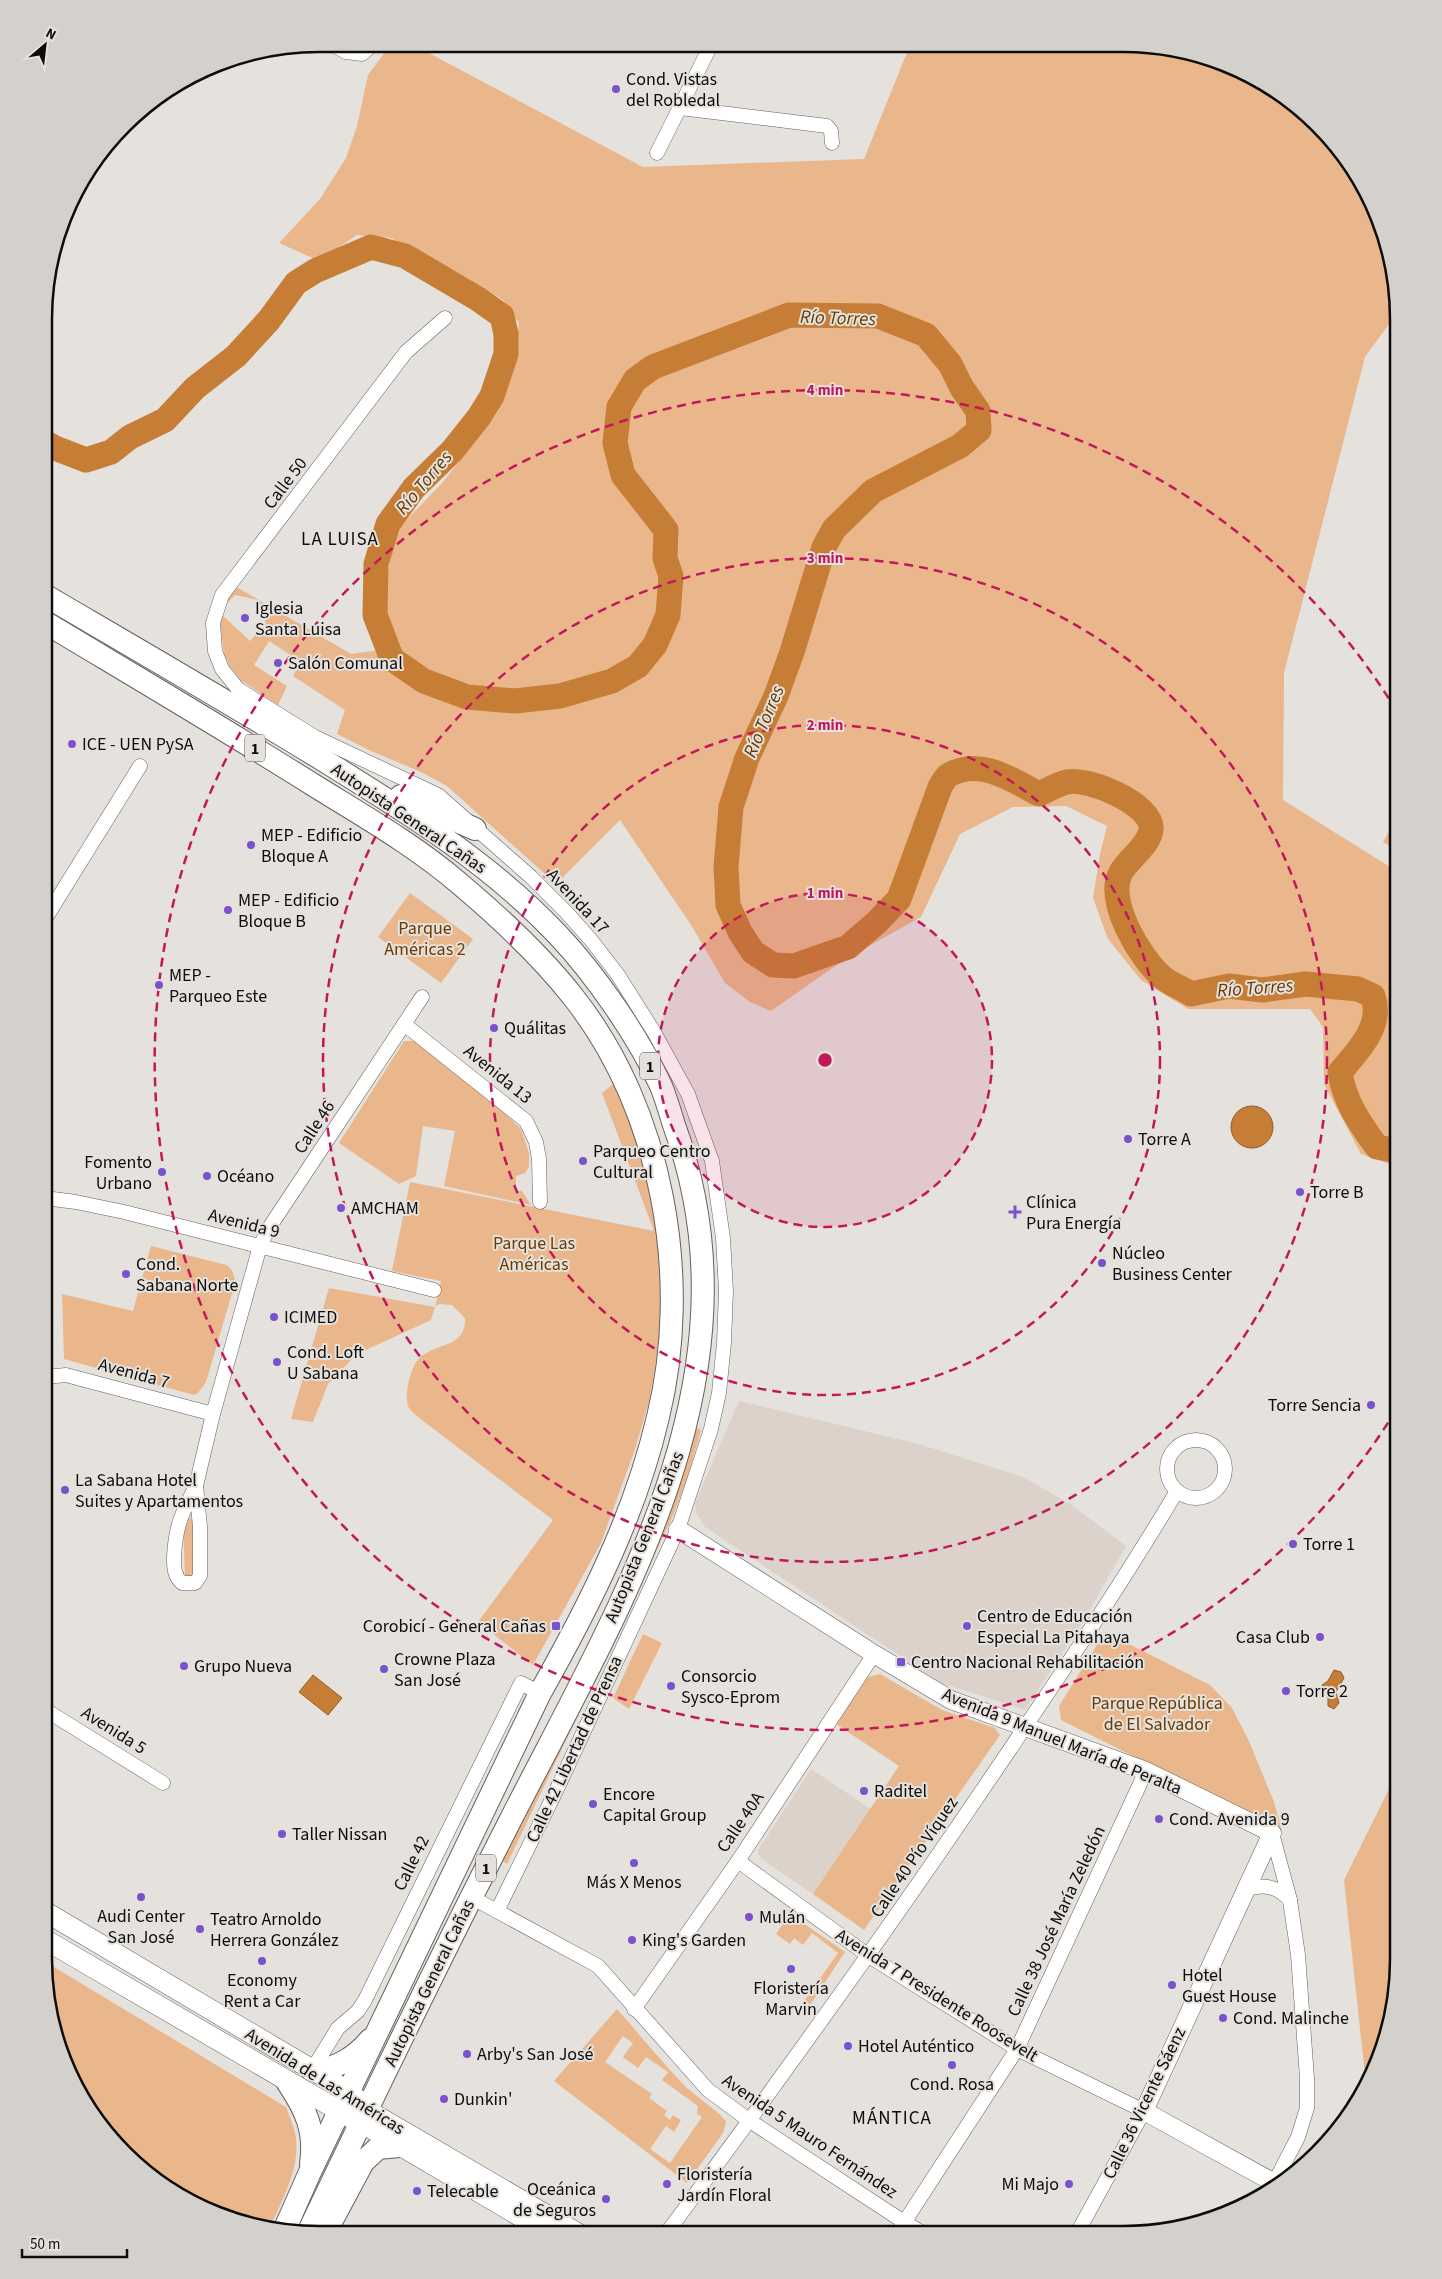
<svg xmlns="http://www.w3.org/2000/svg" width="1442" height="2279" font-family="'Source Sans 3',sans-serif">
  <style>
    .built { fill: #dcd2ca }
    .green { fill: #e9b78b; fill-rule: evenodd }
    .water { fill: #c67e37; stroke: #8f5c2a }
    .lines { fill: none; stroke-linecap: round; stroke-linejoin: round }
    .river { stroke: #c67e37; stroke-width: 25 }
    .minor-casing { stroke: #64615e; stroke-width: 15 }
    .tertiary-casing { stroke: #64615e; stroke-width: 19 }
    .secondary-casing { stroke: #64615e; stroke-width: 21 }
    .trunk-casing { stroke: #64615e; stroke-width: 24 }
    .minor { stroke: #fff; stroke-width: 14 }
    .tertiary { stroke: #fff; stroke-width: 18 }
    .secondary { stroke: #fff; stroke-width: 20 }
    .trunk { stroke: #fff; stroke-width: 22 }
    .ring { fill: none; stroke: #c2185b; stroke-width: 2.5; stroke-dasharray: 9 6 }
    .poi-dot { fill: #7952cc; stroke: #e5e1dd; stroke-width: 2 }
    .labels { text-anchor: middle; stroke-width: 4; stroke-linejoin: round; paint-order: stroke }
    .shield { fill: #e5e1dd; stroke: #4e4d4b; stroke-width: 1 }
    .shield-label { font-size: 16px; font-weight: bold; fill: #0e0d0c }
    .poi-label { font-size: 18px; fill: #0e0d0c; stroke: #e5e1dd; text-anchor: start }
    .street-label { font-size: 18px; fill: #0e0d0c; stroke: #e5e1dd }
    .park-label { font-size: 18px; fill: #6a3a00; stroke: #e5e1dd }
    .water-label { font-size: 19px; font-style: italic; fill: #683800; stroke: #e5e1dd }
    .neighbourhood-label { font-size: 19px; letter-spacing: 1px; fill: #0e0d0c; stroke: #e5e1dd }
    .rim { fill: none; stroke: #0e0d0c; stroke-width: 2.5 }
    .centre { fill: #c2185b; stroke: #e5e1dd; stroke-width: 2.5 }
    .ring-label { font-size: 15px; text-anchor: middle; font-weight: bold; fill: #c2185b; stroke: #e5e1dd; stroke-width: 4; stroke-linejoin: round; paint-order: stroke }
  </style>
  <rect width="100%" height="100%" fill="#e5e1dd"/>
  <g class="built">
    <path d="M 739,1401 L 919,1444 L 1023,1477 L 1070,1504 L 1126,1546 L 1084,1620 L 1025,1710 L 941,1683 L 705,1527 L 696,1513 L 695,1503 Z"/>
    <path d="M 811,1769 L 871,1809 L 813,1894 L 763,1860 L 758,1854 L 758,1850 Z"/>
  </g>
  <g class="green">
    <path d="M 391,44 L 412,44 L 643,167 L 864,159 L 910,45 L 1158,46 L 1228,65 L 1290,101 L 1341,152 L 1377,214 L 1397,313 L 1365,357 L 1284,673 L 1283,800 L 1398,872 L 1398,1167 L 1361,1154 L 1324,1084 L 1323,1027 L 1310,1009 L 1188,1009 L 1141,980 L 1108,939 L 1093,898 L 1100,854 L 1107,826 L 1066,806 L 1013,807 L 960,834 L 921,917 L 844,960 L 771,1011 L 750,1002 L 725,983 L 691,925 L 620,820 L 556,884 L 447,786 L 421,772 L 371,751 L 337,734 L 345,710 L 293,676 L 301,662 L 269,641 L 254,665 L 287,686 L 278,705 L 242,681 L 230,666 L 224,654 L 219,612 L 235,586 L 351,654 L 401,647 L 386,612 L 388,571 L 396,531 L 443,482 L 486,427 L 511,370 L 519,323 L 503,300 L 457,272 L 391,238 L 357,235 L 319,261 L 279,243 L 320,199 L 346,158 L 357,126 L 368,75 ZM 235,595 L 258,600 L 266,624 L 250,641 L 219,612 Z"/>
    <path d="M 1398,816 L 1398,851 L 1383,842 Z"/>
    <path d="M 410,893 L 473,939 L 441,983 L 378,937 Z"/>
    <path d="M 404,1041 L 414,1041 L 502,1110 L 521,1129 L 529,1153 L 529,1167 L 525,1173 L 516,1176 L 516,1190 L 522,1191 L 531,1205 L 444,1186 L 455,1131 L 423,1126 L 416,1176 L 399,1184 L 339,1143 Z"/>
    <path d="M 618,1080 L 641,1145 L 660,1229 L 660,1338 L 650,1398 L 635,1449 L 601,1543 L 533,1665 L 478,1622 L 553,1520 L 418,1417 C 415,1414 410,1411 408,1406 C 404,1393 411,1362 423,1355 C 442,1342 466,1346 465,1318 L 452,1305 L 439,1304 L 435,1307 L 431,1320 L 357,1354 L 328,1384 L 313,1422 L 291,1419 L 329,1288 L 435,1307 L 441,1281 L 392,1271 L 410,1182 L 654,1231 L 602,1093 Z"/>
    <path d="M 1398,1217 L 1398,1297 L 1389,1271 L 1393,1220 Z"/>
    <path d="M 151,1246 L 226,1265 C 233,1269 234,1275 235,1283 L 206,1382 L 198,1393 L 194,1395 L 64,1359 L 62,1294 L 133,1311 Z"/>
    <path d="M 694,1427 L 701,1430 L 687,1479 L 672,1518 L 507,1864 L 501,1860 Z"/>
    <path d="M 188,1517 L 194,1521 L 194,1575 L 192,1577 L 185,1577 L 183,1522 Z"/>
    <path d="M 1105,1632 L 1210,1685 L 1232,1708 L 1248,1739 L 1274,1802 L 1282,1831 L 1061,1720 L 1059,1706 Z"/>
    <path d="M 643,1634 L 662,1643 L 629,1709 L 613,1698 Z"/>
    <path d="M 880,1674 L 942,1710 L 995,1728 L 1000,1735 L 864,1930 L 813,1894 L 899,1766 L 836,1724 L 868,1677 Z"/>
    <path d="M 1398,1697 L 1398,1977 L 1377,2065 L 1366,2084 L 1344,1880 L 1395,1777 L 1390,1721 Z"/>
    <path d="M 790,1914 L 845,1952 L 809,2007 L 803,2003 L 838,1953 L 812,1933 L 803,1945 L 794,1938 L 790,1944 L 776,1934 Z"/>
    <path d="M 44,1961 L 286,2107 C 289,2115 293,2124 295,2133 C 302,2165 282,2201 269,2229 L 214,2214 L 152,2178 L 101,2127 L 65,2065 Z"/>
    <path d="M 617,2009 C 639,2034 660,2060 683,2084 C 692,2094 722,2113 726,2122 L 723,2133 L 687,2183 L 554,2081 ZM 623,2036 L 633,2043 L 623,2057 L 638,2068 L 646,2057 L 668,2072 L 662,2080 L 698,2106 L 697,2114 L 702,2117 L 670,2163 L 650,2149 L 666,2126 L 674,2132 L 681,2120 L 673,2115 L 670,2120 L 664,2115 L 667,2111 L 649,2098 L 652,2094 L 605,2062 Z"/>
  </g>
  <g class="water">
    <circle cx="1252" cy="1127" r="21"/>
    <path d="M 1334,1670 L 1341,1672 L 1344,1678 L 1336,1692 L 1339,1703 L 1334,1709 L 1328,1706 L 1328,1696 L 1322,1685 L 1328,1681 Z"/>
    <path d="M 313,1675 L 342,1698 L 328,1715 L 299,1692 Z"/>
  </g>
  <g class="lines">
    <path class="river" d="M 46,443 L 55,448 L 86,460 L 111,452 L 130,437 L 165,420 L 195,388 L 236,356 L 269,320 L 296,283 L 315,271 L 371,247 L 405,256 L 478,299 L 502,316 L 506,334 L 506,354 L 492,396 L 479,417 L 452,451 L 414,488 L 388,524 L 376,564 L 375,615 L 392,659 L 424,681 L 467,697 L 515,701 L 560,696 L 612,681 L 638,666 L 655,645 L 668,615 L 671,576 L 665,558 L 666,530 L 623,475 L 615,443 L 619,407 L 635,380 L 653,367 L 789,315 L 878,316 L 926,335 L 950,364 L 962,388 L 978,411 L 979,430 L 960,446 L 873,491 L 834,529 L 824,547 L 792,652 L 776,696 L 747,758 L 731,807 L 726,867 L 728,905 L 740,932 L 753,952 L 773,965 L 794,966 L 848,947 L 877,922 L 899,899 L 940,787 C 942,784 945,777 949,775 C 980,757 1012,780 1039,794 C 1048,790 1058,784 1067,782 C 1087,777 1153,804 1151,829 C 1150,845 1129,858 1121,872 C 1105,900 1140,958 1162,977 C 1170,984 1182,988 1191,994 L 1229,986 L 1262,990 L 1306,984 L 1358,989 L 1373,996 C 1383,1026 1359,1050 1340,1072 C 1344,1101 1360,1124 1377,1147 L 1398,1151"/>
    <defs>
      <g id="minor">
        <path d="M 331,44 L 346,52 L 362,54 L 373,44"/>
        <path d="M 680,108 L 827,126 L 831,131 L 832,143"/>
        <path d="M 657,153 L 711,45"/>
        <path d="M 445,318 L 406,352 L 222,595 L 213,623 L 215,651 L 222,669 L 238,689 L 315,737 L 438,795 L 531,877 L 567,913 L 591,940 L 618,975 L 654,1032 L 688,1094 L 712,1161 L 723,1238 L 726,1291 L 724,1343 L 719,1393 L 711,1429 L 678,1529 L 556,1791 L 497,1911"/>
        <path d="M 45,919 L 140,766"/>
        <path d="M 404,1024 L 526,1121 L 536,1142 L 539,1159 L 540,1202"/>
        <path d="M 45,1198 L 76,1202 L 124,1212 L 434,1290"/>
        <path d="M 45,1377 L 66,1375 L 213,1414"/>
        <circle cx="1196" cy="1469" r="29"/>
        <path d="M 196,1486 L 213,1414 L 260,1246 L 269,1228 L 422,997"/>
        <path d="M 196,1486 L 200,1527 L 200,1576 L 195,1583 L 182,1583 C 174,1576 174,1567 174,1558 C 175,1528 182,1512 196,1486 Z"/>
        <path d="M 44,1709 L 163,1783"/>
        <path d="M 738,1861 L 869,1956 L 1017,2049 L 1144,2111 L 1076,2235"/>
        <path d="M 1245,1890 C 1263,1883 1277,1886 1290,1900"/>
        <path d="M 471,1897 L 598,1966 L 708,2090 L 750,2121 L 904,2222 L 926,2235"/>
        <path d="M 634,2009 L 738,1861 L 874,1654"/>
        <path d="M 312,2070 L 338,2028 L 358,2011 L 365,2000 L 521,1683 L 540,1693"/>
        <path d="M 1271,2189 L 1298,2137 L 1307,2108 L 1307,2078 L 1298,1955 L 1290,1900 L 1272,1833"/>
        <path d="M 666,2234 C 773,2089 878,1944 979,1795 C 1047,1695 1115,1595 1177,1491"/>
        <path d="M 896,2235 L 1017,2049 L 1146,1771"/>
      </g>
      <g id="tertiary">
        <path d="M 678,1529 L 874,1654 L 951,1700 L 1146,1771 L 1272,1833 L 1144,2111 L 1278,2185"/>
        <path d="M 367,2109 L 581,2234"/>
        <path d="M 360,2123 L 548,2234"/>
      </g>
      <g id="secondary">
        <path d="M 44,1911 L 350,2092 L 367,2109"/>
        <path d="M 44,1939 L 360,2123"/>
      </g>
      <g id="trunk">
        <path d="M 46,596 C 140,651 235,706 328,763 C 409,813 491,864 557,934 C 595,974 638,1036 661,1086 C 666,1098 670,1112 674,1125 C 765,1375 621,1603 511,1819 C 441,1956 374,2094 308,2233"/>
        <path d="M 46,623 C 136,677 226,730 315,786 C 365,817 416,846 460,884 C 499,917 543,958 574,998 C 663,1111 692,1279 658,1417 C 635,1516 589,1606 540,1693 L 310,2172 L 283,2233"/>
        <path d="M 401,796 L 475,829"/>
        <path d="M 312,2070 C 334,2071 356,2057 370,2040"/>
        <path d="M 288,2083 C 306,2110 316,2131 311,2164"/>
        <path d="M 325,2233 L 363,2162 L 378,2148 L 399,2146"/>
      </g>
    </defs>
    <use href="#minor" class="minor-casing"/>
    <use href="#tertiary" class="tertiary-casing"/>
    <use href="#secondary" class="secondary-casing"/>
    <use href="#trunk" class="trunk-casing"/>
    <use href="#minor" class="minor"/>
    <use href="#tertiary" class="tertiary"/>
    <use href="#secondary" class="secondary"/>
    <use href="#trunk" class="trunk"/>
  </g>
  <circle cx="825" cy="1060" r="167" fill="#c2185b" fill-opacity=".12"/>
  <g class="ring">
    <circle cx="825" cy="1060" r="167"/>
    <circle cx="825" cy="1060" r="335"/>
    <circle cx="825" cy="1060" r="502"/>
    <path d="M1396 1410A670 670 0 1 1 1396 710"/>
  </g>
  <g class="poi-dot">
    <circle cx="616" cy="89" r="5"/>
    <circle cx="245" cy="618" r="5"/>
    <circle cx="278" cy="663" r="5"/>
    <circle cx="72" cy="744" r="5"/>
    <circle cx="251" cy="845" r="5"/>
    <circle cx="228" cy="910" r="5"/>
    <circle cx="159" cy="985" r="5"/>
    <circle cx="494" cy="1028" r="5"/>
    <circle cx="1128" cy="1139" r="5"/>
    <circle cx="583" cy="1161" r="5"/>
    <circle cx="162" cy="1172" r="5"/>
    <circle cx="207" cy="1176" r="5"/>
    <circle cx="1300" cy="1192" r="5"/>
    <circle cx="341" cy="1208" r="5"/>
    <path d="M1012.5 1204.5h5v5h5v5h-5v5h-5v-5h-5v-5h5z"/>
    <circle cx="1102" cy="1263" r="5"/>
    <circle cx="126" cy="1274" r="5"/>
    <circle cx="274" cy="1317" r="5"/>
    <circle cx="277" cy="1362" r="5"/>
    <circle cx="1371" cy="1405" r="5"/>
    <circle cx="65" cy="1490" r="5"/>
    <circle cx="1293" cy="1544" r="5"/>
    <rect x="551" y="1621" width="10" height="10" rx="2.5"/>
    <circle cx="967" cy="1626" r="5"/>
    <circle cx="1320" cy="1637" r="5"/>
    <rect x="896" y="1657" width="10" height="10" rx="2.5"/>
    <circle cx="184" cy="1666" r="5"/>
    <circle cx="384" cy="1669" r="5"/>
    <circle cx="671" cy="1686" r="5"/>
    <circle cx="1286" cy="1691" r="5"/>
    <circle cx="864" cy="1791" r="5"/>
    <circle cx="593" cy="1804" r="5"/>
    <circle cx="1159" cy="1819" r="5"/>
    <circle cx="282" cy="1834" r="5"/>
    <circle cx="634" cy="1863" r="5"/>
    <circle cx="141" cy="1897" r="5"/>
    <circle cx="749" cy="1917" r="5"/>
    <circle cx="200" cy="1929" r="5"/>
    <circle cx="632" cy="1940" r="5"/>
    <circle cx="262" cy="1961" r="5"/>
    <circle cx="791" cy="1969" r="5"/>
    <circle cx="1172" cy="1985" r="5"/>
    <circle cx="1223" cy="2018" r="5"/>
    <circle cx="848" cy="2046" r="5"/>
    <circle cx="467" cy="2054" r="5"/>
    <circle cx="952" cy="2065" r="5"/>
    <circle cx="444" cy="2099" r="5"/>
    <circle cx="667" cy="2184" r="5"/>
    <circle cx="1069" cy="2184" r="5"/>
    <circle cx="417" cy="2191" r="5"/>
    <circle cx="606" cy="2199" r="5"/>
  </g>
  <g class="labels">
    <g class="shield">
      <rect x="245" y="734.5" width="20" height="27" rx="4"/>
      <rect x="640" y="1052.5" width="20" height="27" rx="4"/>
      <rect x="476" y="1854.5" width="20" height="27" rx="4"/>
    </g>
    <g class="shield-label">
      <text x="255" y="754">1</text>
      <text x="650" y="1072">1</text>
      <text x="486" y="1874">1</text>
    </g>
    <g class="poi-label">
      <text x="626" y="85">Cond. Vistas<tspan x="626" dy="21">del Robledal</tspan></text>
      <text x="255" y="614">Iglesia<tspan x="255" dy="21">Santa Luisa</tspan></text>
      <text x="288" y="669">Salón Comunal</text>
      <text x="82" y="750">ICE - UEN PySA</text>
      <text x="261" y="841">MEP - Edificio<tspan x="261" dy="21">Bloque A</tspan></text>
      <text x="238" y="906">MEP - Edificio<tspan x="238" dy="21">Bloque B</tspan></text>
      <text x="169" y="981">MEP -<tspan x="169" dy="21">Parqueo Este</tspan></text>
      <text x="504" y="1034">Quálitas</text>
      <text x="1138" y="1145">Torre A</text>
      <text x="593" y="1157">Parqueo Centro<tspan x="593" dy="21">Cultural</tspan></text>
      <text x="152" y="1168" text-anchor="end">Fomento<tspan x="152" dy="21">Urbano</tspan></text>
      <text x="217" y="1182">Océano</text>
      <text x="1310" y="1198">Torre B</text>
      <text x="1026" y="1208">Clínica<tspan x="1026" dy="21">Pura Energía</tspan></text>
      <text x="351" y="1214">AMCHAM</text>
      <text x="1112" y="1259">Núcleo<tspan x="1112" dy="21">Business Center</tspan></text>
      <text x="136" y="1270">Cond.<tspan x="136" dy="21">Sabana Norte</tspan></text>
      <text x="284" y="1323">ICIMED</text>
      <text x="287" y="1358">Cond. Loft<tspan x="287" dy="21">U Sabana</tspan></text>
      <text x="1361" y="1411" text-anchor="end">Torre Sencia</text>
      <text x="75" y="1486">La Sabana Hotel<tspan x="75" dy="21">Suites y Apartamentos</tspan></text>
      <text x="1303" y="1550">Torre 1</text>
      <text x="977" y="1622">Centro de Educación<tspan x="977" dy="21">Especial La Pitahaya</tspan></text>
      <text x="546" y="1632" text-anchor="end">Corobicí - General Cañas</text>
      <text x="1310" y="1643" text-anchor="end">Casa Club</text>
      <text x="394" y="1665">Crowne Plaza<tspan x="394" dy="21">San José</tspan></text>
      <text x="911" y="1668">Centro Nacional Rehabilitación</text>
      <text x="194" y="1672">Grupo Nueva</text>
      <text x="681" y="1682">Consorcio<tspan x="681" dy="21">Sysco-Eprom</tspan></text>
      <text x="1296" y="1697">Torre 2</text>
      <text x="874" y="1797">Raditel</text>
      <text x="603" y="1800">Encore<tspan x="603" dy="21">Capital Group</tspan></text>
      <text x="1169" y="1825">Cond. Avenida 9</text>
      <text x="292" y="1840">Taller Nissan</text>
      <text x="634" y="1888" text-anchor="middle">Más X Menos</text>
      <text x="141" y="1922" text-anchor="middle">Audi Center<tspan x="141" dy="21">San José</tspan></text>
      <text x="759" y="1923">Mulán</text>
      <text x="210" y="1925">Teatro Arnoldo<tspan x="210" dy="21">Herrera González</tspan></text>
      <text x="642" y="1946">King's Garden</text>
      <text x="1182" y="1981">Hotel<tspan x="1182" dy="21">Guest House</tspan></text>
      <text x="262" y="1986" text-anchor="middle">Economy<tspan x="262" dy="21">Rent a Car</tspan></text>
      <text x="791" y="1994" text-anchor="middle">Floristería<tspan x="791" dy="21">Marvin</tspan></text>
      <text x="1233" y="2024">Cond. Malinche</text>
      <text x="858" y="2052">Hotel Auténtico</text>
      <text x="477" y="2060">Arby's San José</text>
      <text x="952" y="2090" text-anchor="middle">Cond. Rosa</text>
      <text x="454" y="2105">Dunkin'</text>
      <text x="677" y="2180">Floristería<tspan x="677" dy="21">Jardín Floral</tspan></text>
      <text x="1059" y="2190" text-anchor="end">Mi Majo</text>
      <text x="596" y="2195" text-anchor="end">Oceánica<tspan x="596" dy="21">de Seguros</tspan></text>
      <text x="427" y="2197">Telecable</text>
    </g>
    <g class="street-label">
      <text transform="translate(285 483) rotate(-53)" y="6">Calle 50</text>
      <text transform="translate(409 818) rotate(34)" y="6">Autopista General Cañas</text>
      <text transform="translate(578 901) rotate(47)" y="6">Avenida 17</text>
      <text transform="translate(498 1074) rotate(39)" y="6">Avenida 13</text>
      <text transform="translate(314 1127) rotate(-57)" y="6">Calle 46</text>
      <text transform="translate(244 1223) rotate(14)" y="6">Avenida 9</text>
      <text transform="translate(134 1373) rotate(15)" y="6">Avenida 7</text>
      <text transform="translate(644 1537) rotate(-68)" y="6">Autopista General Cañas</text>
      <text transform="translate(114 1730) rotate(32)" y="6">Avenida 5</text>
      <text transform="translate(1062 1741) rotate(22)" y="6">Avenida 9 Manuel María de Peralta</text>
      <text transform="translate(574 1749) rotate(-65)" y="6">Calle 42 Libertad de Prensa</text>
      <text transform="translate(740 1822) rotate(-56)" y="6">Calle 40A</text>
      <text transform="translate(914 1857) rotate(-56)" y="6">Calle 40 Pío Víquez</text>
      <text transform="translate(411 1863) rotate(-64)" y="6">Calle 42</text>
      <text transform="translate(1056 1921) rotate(-65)" y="6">Calle 38 José María Zeledón</text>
      <text transform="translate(429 1983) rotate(-64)" y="6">Autopista General Cañas</text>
      <text transform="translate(937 1995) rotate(32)" y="6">Avenida 7 Presidente Roosevelt</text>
      <text transform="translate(325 2081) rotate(32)" y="6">Avenida de Las Américas</text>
      <text transform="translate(1144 2103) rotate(-64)" y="6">Calle 36 Vicente Sáenz</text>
      <text transform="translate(810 2136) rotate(34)" y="6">Avenida 5 Mauro Fernández</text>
    </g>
    <g class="park-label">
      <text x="425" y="934">Parque<tspan x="425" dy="21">Américas 2</tspan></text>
      <text x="534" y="1249">Parque Las<tspan x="534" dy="21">Américas</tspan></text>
      <text x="1157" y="1709">Parque República<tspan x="1157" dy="21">de El Salvador</tspan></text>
    </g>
    <g class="water-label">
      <text transform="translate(838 317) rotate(2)" y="7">Río Torres</text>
      <text transform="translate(423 482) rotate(-50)" y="7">Río Torres</text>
      <text transform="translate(763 721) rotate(-67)" y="7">Río Torres</text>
      <text transform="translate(1255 987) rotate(-4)" y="7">Río Torres</text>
    </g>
    <g class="neighbourhood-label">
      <text x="340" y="545">LA LUISA</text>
      <text x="892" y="2124">MÁNTICA</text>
    </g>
  </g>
  <path d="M0 0H1442V2279H0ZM319 52H1123A267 267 0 0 1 1390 319V1959A267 267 0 0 1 1123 2226H319A267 267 0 0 1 52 1959V319A267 267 0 0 1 319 52Z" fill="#d4d0cc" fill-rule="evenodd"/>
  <path class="rim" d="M319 52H1123A267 267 0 0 1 1390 319V1959A267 267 0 0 1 1123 2226H319A267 267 0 0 1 52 1959V319A267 267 0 0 1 319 52Z"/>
  <circle cx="825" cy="1060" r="8" class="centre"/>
  <g class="ring-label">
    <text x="825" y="395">4 min</text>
    <text x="825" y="563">3 min</text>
    <text x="825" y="730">2 min</text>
    <text x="825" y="898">1 min</text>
  </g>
  <g transform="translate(45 45) rotate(28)" stroke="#e5e1dd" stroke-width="4" paint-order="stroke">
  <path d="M0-4L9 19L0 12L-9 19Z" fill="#0e0d0c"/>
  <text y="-8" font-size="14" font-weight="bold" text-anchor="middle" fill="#0e0d0c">N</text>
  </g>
  <path d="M22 2249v8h105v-8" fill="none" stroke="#0e0d0c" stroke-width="2.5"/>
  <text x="30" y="2249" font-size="15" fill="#0e0d0c" stroke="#e5e1dd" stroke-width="4" paint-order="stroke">50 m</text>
</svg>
